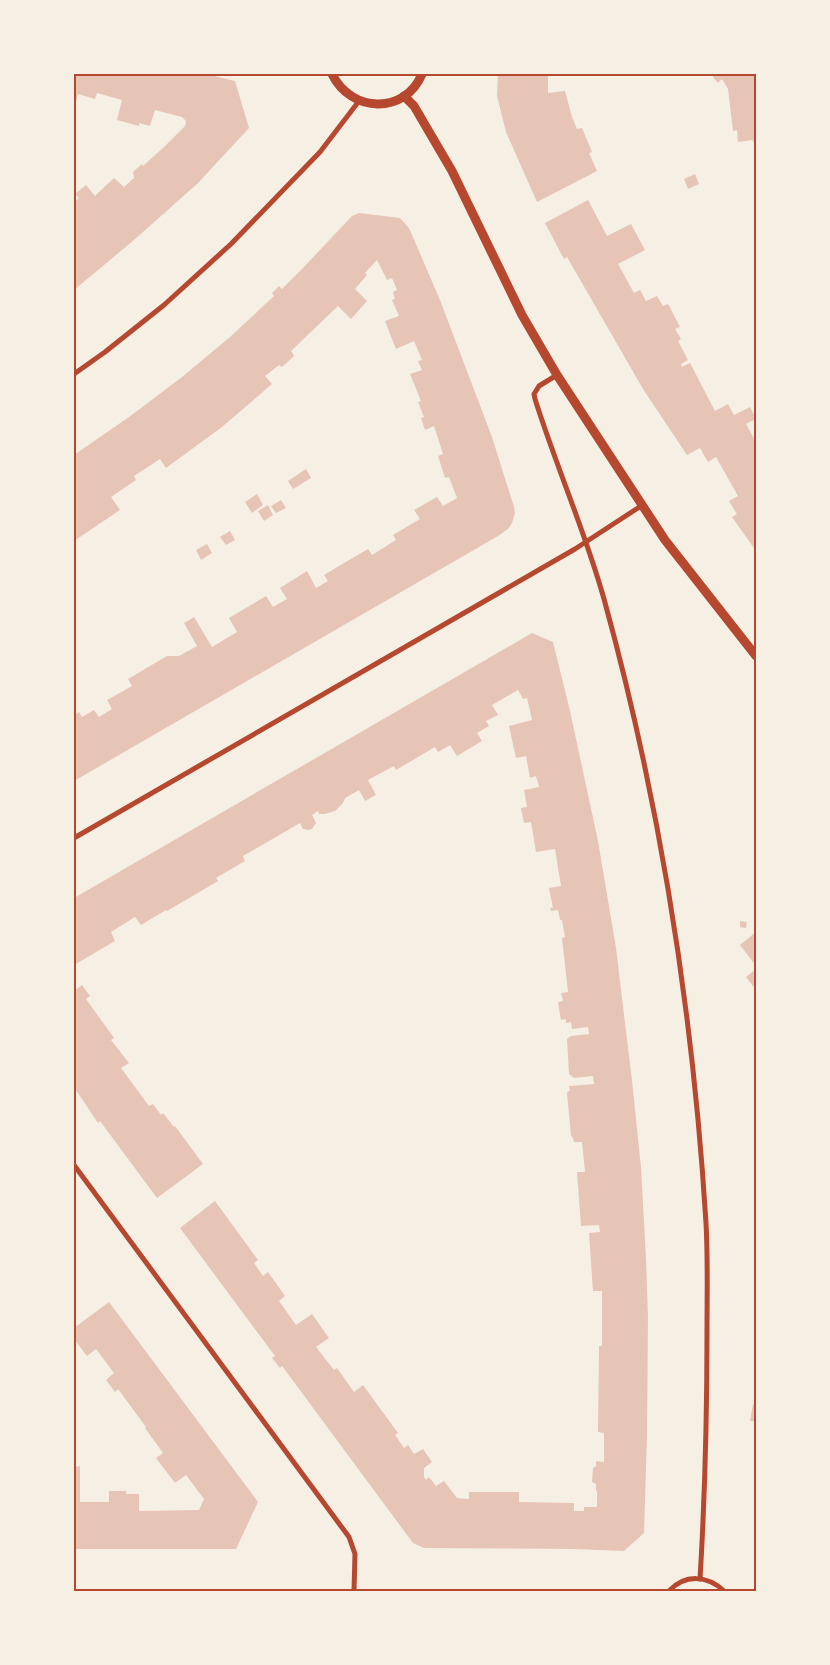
<svg xmlns="http://www.w3.org/2000/svg" width="830" height="1665" font-family="Karla,sans-serif">
  <style>
    .building { fill: #e6c5b7 }
    .lines { fill: none; stroke-linecap: round; stroke-linejoin: round }
    .minor { stroke: #b5482f; stroke-width: 5 }
    .tertiary { stroke: #b5482f; stroke-width: 9 }
    .neatline { fill: none; stroke: #b5482f; stroke-width: 2 }
  </style>
  <rect width="100%" height="100%" fill="#f6efe4"/>
  <g class="building">
    <path d="M 74,74 L 206,74 L 235,81 L 249,128 L 198,183 L 134,240 L 74,290 L 74,202 L 79,198 L 75,194 L 86,185 L 95,196 L 114,178 L 124,187 L 134,178 L 133,172 L 142,164 L 143,166 L 164,147 L 185,126 L 186,121 L 182,117 L 155,110 L 150,126 L 139,123 L 139,126 L 117,120 L 122,100 L 97,93 L 95,99 L 78,94 L 74,110 Z"/>
    <path d="M 498,74 L 548,74 L 548,93 L 565,91 L 572,117 L 577,129 L 582,128 L 592,152 L 589,153 L 597,171 L 537,202 L 506,132 L 497,96 Z"/>
    <path d="M 715,74 L 756,74 L 756,142 L 753,142 L 753,140 L 738,142 L 737,130 L 733,131 L 728,89 L 722,79 L 718,83 L 713,77 Z"/>
    <path d="M 695,174 L 699,184 L 688,189 L 684,179 Z"/>
    <path d="M 588,200 L 607,236 L 631,224 L 645,250 L 618,264 L 634,293 L 640,290 L 646,301 L 657,296 L 663,306 L 668,304 L 680,327 L 675,329 L 681,339 L 678,341 L 688,360 L 681,364 L 682,367 L 690,363 L 715,411 L 728,404 L 734,415 L 750,407 L 756,419 L 746,424 L 756,442 L 756,551 L 732,517 L 737,514 L 729,501 L 738,496 L 716,457 L 708,462 L 700,448 L 687,455 L 643,389 L 567,257 L 564,259 L 545,223 Z"/>
    <path d="M 359,213 L 400,218 L 409,228 L 440,300 L 492,437 L 514,507 L 515,513 L 512,523 L 508,529 L 498,536 L 74,781 L 74,715 L 79,712 L 82,717 L 94,710 L 99,717 L 112,709 L 107,700 L 132,686 L 128,679 L 167,656 L 179,656 L 197,646 L 184,623 L 194,617 L 212,647 L 237,632 L 229,618 L 266,596 L 273,607 L 287,599 L 280,588 L 307,571 L 316,588 L 328,581 L 324,575 L 339,566 L 368,549 L 372,555 L 396,540 L 393,535 L 420,519 L 414,510 L 437,497 L 443,506 L 457,498 L 449,477 L 445,478 L 438,456 L 443,454 L 434,426 L 425,430 L 421,418 L 424,417 L 418,402 L 421,401 L 410,374 L 422,370 L 418,361 L 422,360 L 414,341 L 396,349 L 385,321 L 399,316 L 392,300 L 395,299 L 393,292 L 397,290 L 392,278 L 387,280 L 377,260 L 365,273 L 367,275 L 355,289 L 367,301 L 351,319 L 338,306 L 291,351 L 294,356 L 282,367 L 279,365 L 265,376 L 272,384 L 222,427 L 166,468 L 160,459 L 134,476 L 136,480 L 111,497 L 120,510 L 74,541 L 74,455 L 129,417 L 182,377 L 230,337 L 274,296 L 272,293 L 279,286 L 282,289 L 301,270 L 352,216 Z"/>
    <path d="M 306,469 L 311,478 L 293,489 L 288,481 Z"/>
    <path d="M 257,494 L 263,505 L 252,513 L 245,502 Z"/>
    <path d="M 281,500 L 286,508 L 276,513 L 271,506 Z"/>
    <path d="M 268,505 L 273,515 L 264,521 L 258,511 Z"/>
    <path d="M 230,531 L 235,540 L 226,545 L 220,537 Z"/>
    <path d="M 207,544 L 212,553 L 201,560 L 196,550 Z"/>
    <path d="M 532,633 L 553,642 L 570,711 L 598,841 L 616,948 L 632,1081 L 641,1167 L 646,1259 L 648,1317 L 647,1434 L 644,1533 L 624,1551 L 574,1549 L 424,1548 L 413,1543 L 285,1370 L 282,1366 L 280,1368 L 272,1358 L 275,1356 L 180,1228 L 215,1201 L 258,1260 L 254,1263 L 263,1276 L 268,1272 L 285,1296 L 279,1301 L 296,1325 L 312,1314 L 329,1338 L 316,1347 L 334,1370 L 337,1368 L 354,1392 L 363,1385 L 398,1433 L 395,1435 L 404,1448 L 408,1445 L 414,1454 L 423,1449 L 432,1462 L 424,1468 L 424,1477 L 426,1480 L 429,1477 L 436,1486 L 444,1481 L 457,1498 L 469,1499 L 469,1492 L 519,1492 L 519,1502 L 574,1503 L 574,1511 L 584,1511 L 584,1507 L 597,1507 L 597,1491 L 596,1491 L 596,1484 L 592,1482 L 593,1468 L 596,1466 L 596,1461 L 604,1462 L 604,1433 L 598,1432 L 599,1346 L 602,1346 L 602,1291 L 593,1291 L 589,1233 L 600,1232 L 599,1225 L 581,1226 L 577,1172 L 585,1172 L 582,1142 L 574,1142 L 573,1138 L 571,1136 L 567,1093 L 570,1090 L 569,1086 L 594,1084 L 593,1076 L 574,1078 L 569,1074 L 567,1039 L 571,1036 L 589,1034 L 588,1027 L 572,1029 L 571,1022 L 566,1023 L 566,1019 L 561,1020 L 558,1002 L 563,1001 L 561,993 L 568,992 L 562,938 L 565,937 L 562,920 L 560,920 L 558,910 L 551,911 L 550,908 L 553,908 L 549,888 L 561,886 L 555,849 L 536,852 L 531,822 L 524,823 L 521,808 L 527,807 L 524,790 L 539,787 L 536,776 L 530,778 L 526,756 L 516,758 L 509,726 L 532,720 L 527,698 L 523,699 L 518,690 L 492,705 L 498,715 L 486,721 L 489,726 L 477,733 L 482,741 L 457,756 L 450,745 L 438,752 L 435,747 L 396,770 L 394,766 L 368,780 L 376,795 L 365,801 L 359,790 L 345,798 L 343,803 L 335,811 L 325,814 L 319,814 L 318,811 L 312,815 L 316,823 L 312,829 L 308,830 L 303,829 L 300,823 L 243,856 L 245,861 L 216,878 L 218,881 L 167,911 L 166,910 L 141,925 L 135,917 L 111,932 L 115,941 L 74,965 L 74,898 Z"/>
    <path d="M 740,921 L 747,922 L 746,928 L 740,927 Z"/>
    <path d="M 756,932 L 756,966 L 740,945 Z"/>
    <path d="M 756,969 L 756,990 L 746,977 Z"/>
    <path d="M 82,985 L 90,996 L 86,999 L 114,1038 L 111,1040 L 129,1063 L 121,1068 L 149,1106 L 153,1104 L 161,1115 L 163,1113 L 174,1127 L 175,1126 L 203,1164 L 157,1198 L 100,1121 L 98,1123 L 74,1087 L 74,991 Z"/>
    <path d="M 109,1302 L 258,1502 L 236,1549 L 74,1549 L 74,1467 L 80,1466 L 80,1502 L 109,1502 L 109,1491 L 126,1491 L 126,1494 L 139,1494 L 139,1511 L 199,1510 L 204,1499 L 186,1475 L 175,1483 L 156,1458 L 163,1453 L 145,1428 L 146,1427 L 118,1389 L 115,1392 L 106,1380 L 114,1373 L 96,1349 L 87,1356 L 74,1339 L 74,1328 Z"/>
    <path d="M 753,1404 L 756,1405 L 756,1421 L 750,1421 Z"/>
  </g>
  <g class="lines">
    <g class="minor">
      <path d="M 74,374 L 105,352 L 164,305 L 231,244 L 320,152 L 359,101"/>
      <path d="M 557,375 L 539,386 L 534,394 L 535,399 C 556,466 585,531 604,599 C 660,802 693,1012 706,1223 C 708,1259 707,1295 707,1331 C 707,1414 705,1496 700,1579"/>
      <path d="M 74,838 L 575,549 L 641,506"/>
      <path d="M 74,1165 L 349,1537 L 355,1554 L 354,1591"/>
      <path d="M 669,1591 C 685,1574 707,1575 724,1591"/>
    </g>
    <g class="tertiary">
      <path d="M 332,74 C 351,113 405,115 422,74"/>
      <path d="M 404,96 L 414,106 L 452,171 L 522,315 L 557,375 L 665,540 L 756,656"/>
    </g>
  </g>
  <rect width="830" height="1665" fill="none" stroke="#f6efe4" stroke-width="150"/>
  <rect x="75" y="75" width="680" height="1515" class="neatline"/>
</svg>
